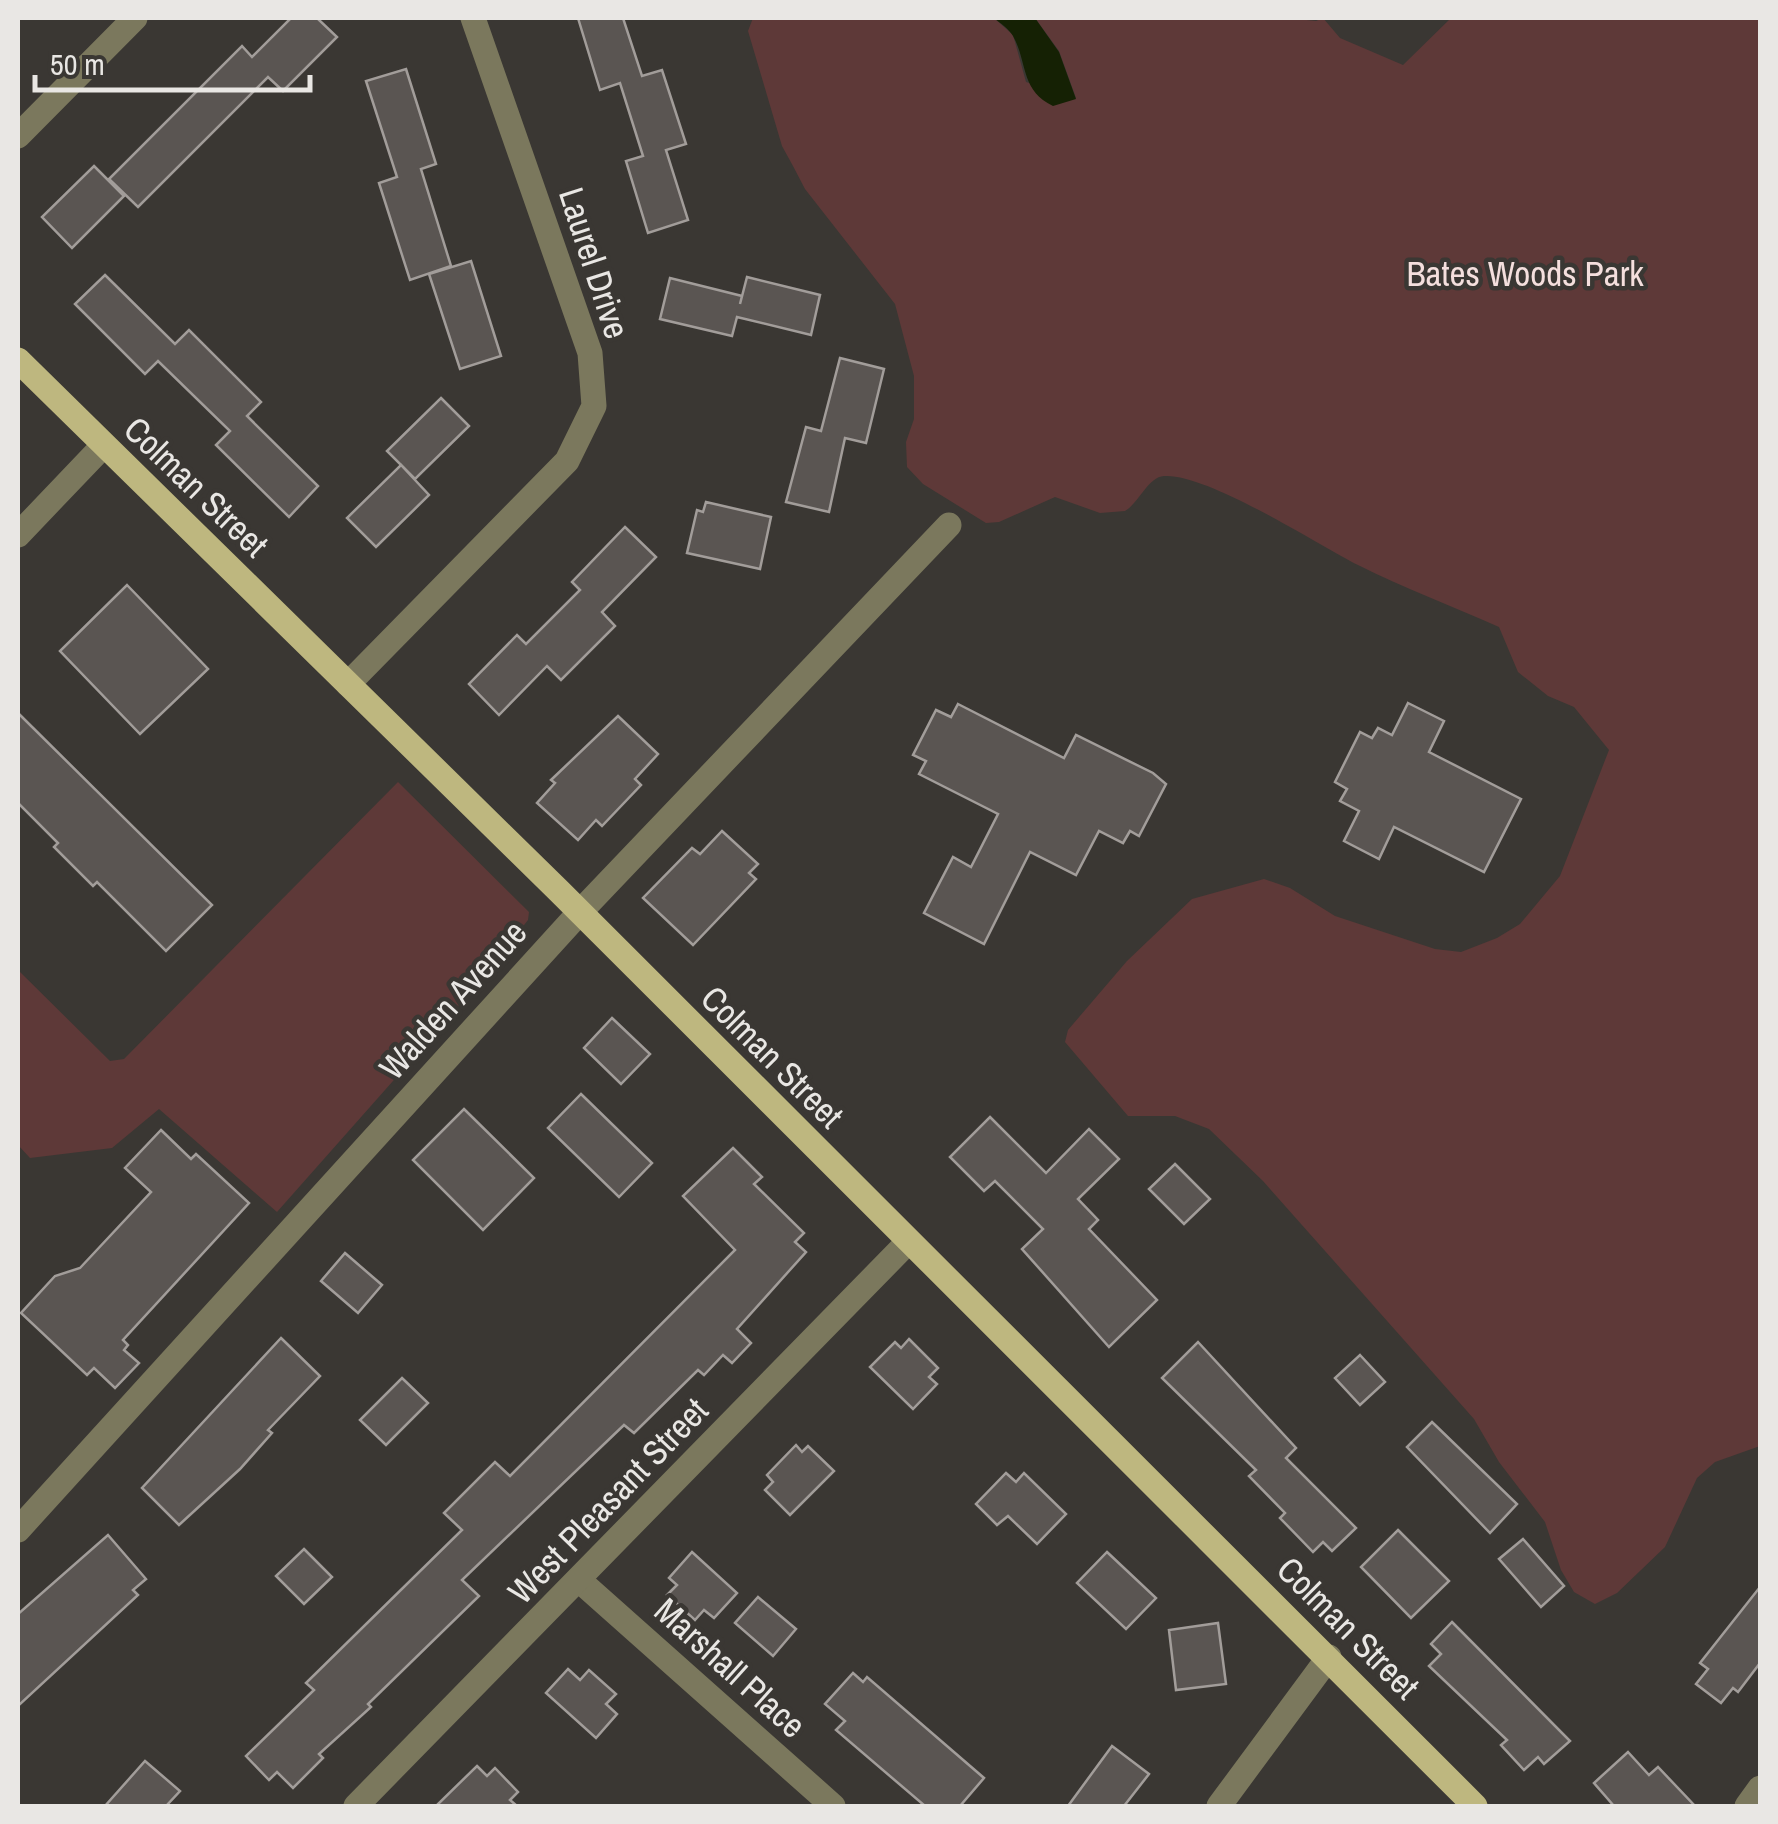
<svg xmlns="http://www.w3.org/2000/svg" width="1778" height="1824" font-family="'Archivo Narrow',sans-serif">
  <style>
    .green { fill: #5e3938 }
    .water { fill: #152104 }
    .building { fill: #5a5552; stroke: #a29d9a; stroke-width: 2.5 }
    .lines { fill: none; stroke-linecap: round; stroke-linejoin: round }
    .minor { stroke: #7b785d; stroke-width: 25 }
    .major { stroke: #beb77f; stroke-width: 25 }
    .labels { text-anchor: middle; stroke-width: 9; stroke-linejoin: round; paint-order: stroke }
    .street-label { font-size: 35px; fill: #e9e7e4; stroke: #3a3733 }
    .park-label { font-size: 35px; fill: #f4dfdd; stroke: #3a3733 }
  </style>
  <rect width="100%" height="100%" fill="#3a3733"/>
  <g class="green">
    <path d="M 753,18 L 994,18 L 1013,35 L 1026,82 L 1076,98 L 1059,51 L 1035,18 L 1287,18 L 1316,21 L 1323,18 L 1340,38 L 1403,65 L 1451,18 L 1760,18 L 1760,1446 L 1715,1462 L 1697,1478 L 1665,1547 L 1617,1593 L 1595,1604 L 1574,1592 L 1561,1570 L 1545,1522 L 1499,1462 L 1474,1419 L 1263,1181 L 1209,1129 L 1175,1116 L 1128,1116 L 1065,1042 L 1068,1030 L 1127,961 L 1192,899 L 1264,879 L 1290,888 L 1335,916 L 1435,949 L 1461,952 L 1497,938 L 1520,924 L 1560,876 L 1609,750 L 1574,707 L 1548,696 L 1518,672 L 1499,627 C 1452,606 1404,588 1358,565 C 1317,544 1207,473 1164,476 C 1148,477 1139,503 1125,511 L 1100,513 L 1055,497 L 999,522 L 986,523 L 923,484 L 907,467 L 906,442 L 914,419 L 914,376 L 895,304 L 805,189 L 793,166 L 782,146 L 748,31 Z"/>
    <path d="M 398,782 L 529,912 L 528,920 L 470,994 L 277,1212 L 159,1109 L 112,1148 L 30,1158 L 18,1145 L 18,970 L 110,1061 L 124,1059 Z"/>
  </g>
  <path class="water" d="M 994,18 L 1035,18 L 1059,52 L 1076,99 L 1053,106 C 1020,90 1028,63 1013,36 C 1009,29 1000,23 994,18 Z"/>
  <g class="building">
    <path d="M 291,18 L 317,18 L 337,37 L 283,91 L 268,77 L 138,207 L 109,179 L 242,46 L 252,57 Z"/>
    <path d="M 578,18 L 623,18 L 642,76 L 662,70 L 686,144 L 666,150 L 688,220 L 648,233 L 626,161 L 643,156 L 620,83 L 600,90 Z"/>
    <path d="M 406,69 L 436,164 L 421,169 L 451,266 L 410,280 L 379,183 L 397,177 L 366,81 Z"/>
    <path d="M 94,166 L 124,196 L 72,248 L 42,217 Z"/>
    <path d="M 471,261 L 501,356 L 460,369 L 429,274 Z"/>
    <path d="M 105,275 L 175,344 L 189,330 L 261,402 L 247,416 L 318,486 L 289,517 L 216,445 L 230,431 L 158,361 L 145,374 L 75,304 Z"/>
    <path d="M 747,277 L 820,295 L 811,335 L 737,317 L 732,336 L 660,319 L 670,278 L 742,296 L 740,304 Z"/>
    <path d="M 840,358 L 884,369 L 866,443 L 845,438 L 829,512 L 786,502 L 806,427 L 821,431 Z"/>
    <path d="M 441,398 L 469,426 L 415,479 L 387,451 Z"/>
    <path d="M 401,465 L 429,495 L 376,547 L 347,518 Z"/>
    <path d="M 706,502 L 771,517 L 760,569 L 687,553 L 697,510 L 703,512 Z"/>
    <path d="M 625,527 L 656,557 L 602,612 L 615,626 L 561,680 L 547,666 L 499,715 L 469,684 L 517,635 L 526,644 L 580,590 L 572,582 Z"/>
    <path d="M 127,585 L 208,669 L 140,734 L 60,651 Z"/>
    <path d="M 1408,703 L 1444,721 L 1429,752 L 1521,799 L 1484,872 L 1394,827 L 1379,859 L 1344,841 L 1359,811 L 1340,801 L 1347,789 L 1335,782 L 1360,732 L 1372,738 L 1378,728 L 1392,735 Z"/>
    <path d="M 958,704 L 1064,758 L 1076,735 L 1153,773 L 1166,784 L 1139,836 L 1130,831 L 1123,843 L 1099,831 L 1076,875 L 1030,852 L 984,944 L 924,913 L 953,857 L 971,867 L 998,814 L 919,774 L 926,761 L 913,755 L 936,710 L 951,717 Z"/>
    <path d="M 18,713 L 212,905 L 166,951 L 97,882 L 93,886 L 54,847 L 58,843 L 18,803 Z"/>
    <path d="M 618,716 L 658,754 L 635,779 L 641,785 L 602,826 L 596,820 L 578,840 L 537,803 L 555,783 L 551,780 Z"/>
    <path d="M 722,831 L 758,864 L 749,873 L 756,879 L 693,945 L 643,898 L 692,848 L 700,854 Z"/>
    <path d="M 612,1018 L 650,1054 L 621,1084 L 584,1048 Z"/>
    <path d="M 581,1094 L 652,1163 L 619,1197 L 548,1128 Z"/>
    <path d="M 464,1109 L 534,1178 L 483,1230 L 413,1160 Z"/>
    <path d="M 990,1117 L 1046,1173 L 1089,1129 L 1119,1159 L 1078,1199 L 1098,1220 L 1089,1229 L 1157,1300 L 1109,1347 L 1022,1249 L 1043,1229 L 995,1181 L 984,1191 L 950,1157 Z"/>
    <path d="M 161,1130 L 191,1159 L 196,1154 L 249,1203 L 123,1340 L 128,1345 L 124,1350 L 139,1363 L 115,1388 L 94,1368 L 87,1375 L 21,1313 L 55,1276 L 80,1268 L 151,1192 L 125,1168 Z"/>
    <path d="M 733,1148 L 762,1177 L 754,1184 L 804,1233 L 795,1242 L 806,1252 L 737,1329 L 751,1343 L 732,1363 L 723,1355 L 704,1375 L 698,1370 L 634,1433 L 624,1425 L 462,1580 L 479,1596 L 368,1704 L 371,1707 L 319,1754 L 323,1758 L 293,1788 L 277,1772 L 269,1780 L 246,1756 L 314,1690 L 306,1683 L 462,1530 L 444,1513 L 495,1462 L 510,1476 L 735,1250 L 683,1196 Z"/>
    <path d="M 1175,1164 L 1210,1199 L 1184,1224 L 1149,1189 Z"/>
    <path d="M 345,1253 L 382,1285 L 358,1313 L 321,1281 Z"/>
    <path d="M 281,1338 L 320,1376 L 268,1430 L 272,1433 L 240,1469 L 179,1525 L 142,1488 Z"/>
    <path d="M 909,1339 L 938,1368 L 929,1377 L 937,1384 L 913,1409 L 870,1367 L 895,1342 L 901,1348 Z"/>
    <path d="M 1198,1342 L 1296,1448 L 1286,1458 L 1356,1528 L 1332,1551 L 1323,1542 L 1313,1552 L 1280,1518 L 1285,1513 L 1249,1476 L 1256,1470 L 1162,1378 Z"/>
    <path d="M 1360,1355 L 1385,1382 L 1360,1405 L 1335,1378 Z"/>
    <path d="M 402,1378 L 428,1403 L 386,1445 L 360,1420 Z"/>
    <path d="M 1432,1422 L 1517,1504 L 1490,1533 L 1407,1447 Z"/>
    <path d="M 796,1445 L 802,1452 L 808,1446 L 834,1471 L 790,1515 L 765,1490 L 773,1482 L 767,1475 Z"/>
    <path d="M 1006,1473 L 1016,1482 L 1024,1473 L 1066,1514 L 1037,1544 L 1008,1516 L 997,1525 L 976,1504 Z"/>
    <path d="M 1398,1530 L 1449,1581 L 1411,1618 L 1361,1567 Z"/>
    <path d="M 108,1535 L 146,1579 L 133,1590 L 138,1595 L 18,1706 L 18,1614 Z"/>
    <path d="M 1523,1539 L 1564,1586 L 1541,1607 L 1499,1559 Z"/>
    <path d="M 304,1549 L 332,1577 L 304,1604 L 276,1576 Z"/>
    <path d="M 692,1552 L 737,1593 L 714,1618 L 704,1610 L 695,1620 L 667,1595 L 677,1585 L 669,1578 Z"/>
    <path d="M 1107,1552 L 1156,1598 L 1126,1629 L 1077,1583 Z"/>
    <path d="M 1760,1587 L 1760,1663 L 1738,1692 L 1733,1688 L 1721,1703 L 1696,1684 L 1708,1669 L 1700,1663 Z"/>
    <path d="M 758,1597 L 796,1629 L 773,1656 L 735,1623 Z"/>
    <path d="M 1452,1622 L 1570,1741 L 1544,1764 L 1538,1757 L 1524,1770 L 1501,1745 L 1507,1740 L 1429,1666 L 1441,1654 L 1431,1644 Z"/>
    <path d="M 1218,1623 L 1226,1684 L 1176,1690 L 1169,1630 Z"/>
    <path d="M 568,1669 L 580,1680 L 589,1670 L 616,1694 L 606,1704 L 617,1714 L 596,1738 L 546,1693 Z"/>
    <path d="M 853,1673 L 863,1682 L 867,1677 L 984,1778 L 960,1806 L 925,1806 L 836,1730 L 845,1721 L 825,1704 Z"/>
    <path d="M 1112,1746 L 1149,1774 L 1124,1806 L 1068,1806 Z"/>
    <path d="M 1628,1752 L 1649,1775 L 1658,1767 L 1695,1806 L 1614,1806 L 1594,1783 Z"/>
    <path d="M 145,1761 L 180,1791 L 166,1806 L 105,1806 Z"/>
    <path d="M 477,1766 L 487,1776 L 495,1768 L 518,1792 L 510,1800 L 517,1806 L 436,1806 Z"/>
  </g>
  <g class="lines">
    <g class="minor">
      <path d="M 18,136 L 135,18"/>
      <path d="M 18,535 L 103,446"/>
      <path d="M 348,684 L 567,461 L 594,406 L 590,353 L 473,18"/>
      <path d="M 18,1530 L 580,912 L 949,525"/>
      <path d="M 580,1581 L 833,1806"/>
      <path d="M 356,1806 L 908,1242"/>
      <path d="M 1219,1806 L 1329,1657"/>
      <path d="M 1747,1806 L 1760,1788"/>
    </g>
    <path class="major" d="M 18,360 L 559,891 L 1475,1806"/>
  </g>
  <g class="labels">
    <g class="street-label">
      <text transform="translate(594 263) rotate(72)" y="12">Laurel Drive</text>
      <text transform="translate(196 487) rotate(44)" y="12">Colman Street</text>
      <text transform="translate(453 1000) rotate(-48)" y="12">Walden Avenue</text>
      <text transform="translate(772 1057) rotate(45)" y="12">Colman Street</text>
      <text transform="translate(608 1501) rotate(-46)" y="12">West Pleasant Street</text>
      <text transform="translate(1348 1628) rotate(45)" y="12">Colman Street</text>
      <text transform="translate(730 1668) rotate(42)" y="12">Marshall Place</text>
    </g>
    <g class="park-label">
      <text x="1525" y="286">Bates Woods Park</text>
    </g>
  </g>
  <rect width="1778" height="1824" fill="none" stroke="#e9e7e4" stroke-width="40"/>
  <path d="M35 75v15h275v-15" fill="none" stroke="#e9e7e4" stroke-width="5"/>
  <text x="50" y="75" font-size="30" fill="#e9e7e4" stroke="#3a3733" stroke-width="8" paint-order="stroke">50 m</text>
</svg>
